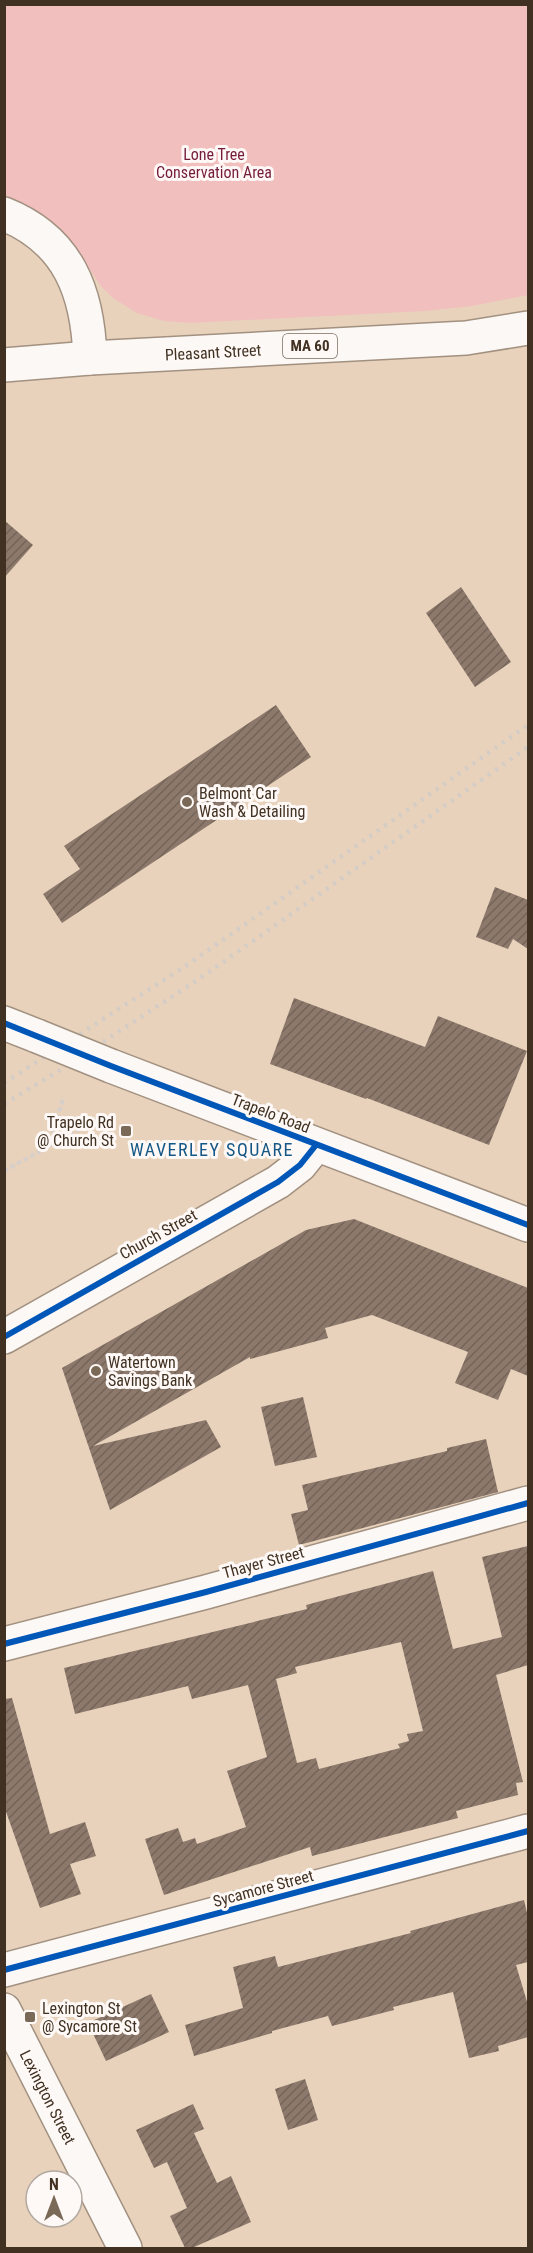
<svg xmlns="http://www.w3.org/2000/svg" width="533" height="2253" font-family="'Roboto Condensed',sans-serif">
  <style>
    .park { fill: #f1bfbe }
    .building { fill: url(#building-hatch); fill-rule: evenodd }
    .lines { fill: none; stroke-linecap: round; stroke-linejoin: round }
    .minor-casing { stroke: #a29180; stroke-width: 36 }
    .major-casing { stroke: #a29180; stroke-width: 36 }
    .path { stroke: #d7cfc9; stroke-width: 4; stroke-dasharray: 4.5 3; stroke-linecap: butt }
    .minor { stroke: #fcf8f5; stroke-width: 33 }
    .major { stroke: #fcf8f5; stroke-width: 33 }
    .rail { stroke: #d4cdc6; stroke-width: 4.5; stroke-dasharray: 3 6; stroke-linecap: butt }
    .major-bridge-casing { stroke: #a29180; stroke-width: 36; stroke-linecap: butt }
    .major-bridge { stroke: #fcf8f5; stroke-width: 33 }
    .cycleway-casing { stroke: #fef9f6; stroke-width: 10 }
    .cycleway { stroke: #0057b8; stroke-width: 6 }
    .poi-dot { fill: #7b6958; stroke: #fef9f6; stroke-width: 2 }
    .labels { text-anchor: middle; stroke-width: 6; stroke-linejoin: round; paint-order: stroke }
    .shield { fill: #fef9f6; stroke: #7a6d62; stroke-width: 1.5 }
    .shield-label { font-size: 15px; font-weight: bold; fill: #413122 }
    .park-label { font-size: 16px; fill: #761c3b; stroke: #fef9f6 }
    .street-label { font-size: 16px; fill: #413122; stroke: #fef9f6 }
    .poi-label { font-size: 16px; fill: #413122; stroke: #fef9f6; text-anchor: start }
    .neighbourhood-label { font-size: 18px; letter-spacing: 1.5px; fill: #155887; stroke: #fef9f6 }
  </style>
  <defs>
    <pattern id="building-hatch" width="6" height="6" patternUnits="userSpaceOnUse" patternTransform="scale(1.5)"><rect width="6" height="6" fill="#8c796b"/><path d="M-1 1l2-2M0 6l6-6M5 7l2-2" fill="none" stroke="#746458"/></pattern>
  </defs>
  <rect width="100%" height="100%" fill="#e8d2bc"/>
  <path class="park" d="M 5,5 L 528,5 L 528,295 L 472,306 L 425,311 L 189,323 L 164,321 L 137,313 L 113,298 L 100,285 L 79,252 L 66,237 L 35,210 L 5,195 Z"/>
  <g class="building">
    <path d="M 4,520 L 33,545 L 4,578 Z"/>
    <path d="M 461,587 L 511,662 L 475,687 L 426,613 Z"/>
    <path d="M 276,705 L 311,757 L 62,923 L 43,894 L 80,869 L 64,846 Z"/>
    <path d="M 495,887 L 528,900 L 528,949 L 513,939 L 508,949 L 476,937 Z"/>
    <path d="M 294,998 L 425,1047 L 438,1016 L 527,1051 L 489,1145 L 367,1098 L 366,1099 L 270,1064 Z"/>
    <path d="M 354,1219 L 528,1288 L 528,1376 L 511,1369 L 498,1400 L 455,1383 L 468,1352 L 372,1315 L 325,1328 L 328,1338 L 250,1359 L 250,1357 L 93,1446 L 206,1420 L 221,1447 L 110,1510 L 62,1368 L 306,1230 Z"/>
    <path d="M 303,1397 L 317,1457 L 275,1466 L 261,1407 Z"/>
    <path d="M 486,1439 L 498,1492 L 299,1545 L 291,1514 L 308,1510 L 302,1485 L 447,1451 L 447,1448 Z"/>
    <path d="M 528,1546 L 528,1665 L 496,1675 L 523,1782 L 516,1783 L 518,1795 L 456,1811 L 458,1818 L 339,1849 L 312,1856 L 310,1847 L 164,1895 L 145,1839 L 178,1828 L 183,1842 L 195,1838 L 197,1844 L 246,1827 L 227,1771 L 267,1757 L 248,1685 L 192,1699 L 188,1686 L 75,1714 L 64,1668 L 307,1609 L 306,1605 L 433,1571 L 453,1649 L 502,1637 L 482,1557 ZM 401,1642 L 423,1731 L 407,1734 L 409,1741 L 398,1744 L 400,1748 L 319,1769 L 316,1758 L 297,1763 L 276,1679 L 297,1673 L 295,1667 Z"/>
    <path d="M 12,1698 L 50,1834 L 85,1822 L 96,1856 L 70,1864 L 81,1894 L 40,1908 L 4,1806 L 4,1699 Z"/>
    <path d="M 524,1900 L 528,1917 L 528,1962 L 516,1965 L 528,2005 L 528,2037 L 498,2046 L 499,2051 L 469,2058 L 453,1992 L 393,2007 L 394,2010 L 332,2026 L 328,2016 L 272,2031 L 272,2033 L 194,2056 L 185,2025 L 243,2008 L 233,1967 L 275,1956 L 278,1967 L 411,1933 L 410,1931 Z"/>
    <path d="M 151,1994 L 169,2032 L 106,2061 L 88,2023 Z"/>
    <path d="M 305,2079 L 318,2120 L 288,2130 L 275,2089 Z"/>
    <path d="M 193,2104 L 204,2129 L 194,2133 L 217,2183 L 231,2176 L 251,2222 L 192,2248 L 185,2248 L 170,2216 L 187,2208 L 167,2162 L 154,2168 L 136,2130 Z"/>
  </g>
  <g class="lines">
    <defs>
      <g id="minor">
        <path d="M 4,214 C 69,240 88,293 90,358"/>
        <path d="M 4,1337 L 278,1182 L 300,1165 L 316,1145"/>
        <path d="M 4,1644 L 206,1592 L 528,1503"/>
        <path d="M 4,1970 L 528,1831"/>
        <path d="M 4,2010 L 125,2248"/>
      </g>
      <g id="major">
        <path d="M 4,365 L 90,358 L 466,338 L 528,328"/>
        <path d="M 4,1023 L 37,1036"/>
        <path d="M 111,1066 L 528,1225"/>
      </g>
    </defs>
    <use href="#minor" class="minor-casing"/>
    <use href="#major" class="major-casing"/>
    <g class="path">
      <path d="M 47,1147 L 64,1097"/>
      <path d="M 4,1171 L 104,1116"/>
    </g>
    <use href="#minor" class="minor"/>
    <use href="#major" class="major"/>
    <g class="rail">
      <path d="M 4,1083 L 190,963 L 528,725"/>
      <path d="M 4,1104 L 57,1072 L 199,979 L 528,747"/>
    </g>
    <defs>
      <path id="major-bridge" d="M 37,1036 L 111,1066"/>
    </defs>
    <use href="#major-bridge" class="major-bridge-casing"/>
    <use href="#major-bridge" class="major-bridge"/>
    <defs>
      <g id="cycleway">
        <path d="M 4,1023 L 111,1066 L 528,1225"/>
        <path d="M 4,1337 L 278,1182 L 300,1165 L 316,1145"/>
        <path d="M 4,1644 L 206,1592 L 528,1503"/>
        <path d="M 4,1970 L 528,1831"/>
      </g>
    </defs>
    <use href="#cycleway" class="cycleway-casing"/>
    <use href="#cycleway" class="cycleway"/>
  </g>
  <g class="poi-dot">
    <circle cx="187" cy="802" r="6"/>
    <rect x="120" y="1125" width="12" height="12" rx="3"/>
    <circle cx="96" cy="1371" r="6"/>
    <rect x="24" y="2011" width="12" height="12" rx="3"/>
  </g>
  <g class="labels">
    <rect class="shield" x="283" y="334" width="54" height="24" rx="4.5"/>
    <g class="shield-label">
      <text x="310" y="351">MA 60</text>
    </g>
    <g class="park-label">
      <text x="214" y="160">Lone Tree<tspan x="214" dy="18">Conservation Area</tspan></text>
    </g>
    <g class="street-label">
      <text transform="translate(213 352) rotate(-3)" y="6">Pleasant Street</text>
      <text transform="translate(271 1113) rotate(21)" y="6">Trapelo Road</text>
      <text transform="translate(158 1234) rotate(-29)" y="6">Church Street</text>
      <text transform="translate(263 1562) rotate(-15)" y="6">Thayer Street</text>
      <text transform="translate(263 1888) rotate(-15)" y="6">Sycamore Street</text>
      <text transform="translate(48 2097) rotate(63)" y="6">Lexington Street</text>
    </g>
    <g class="poi-label">
      <text x="199" y="799">Belmont Car<tspan x="199" dy="18">Wash &amp; Detailing</tspan></text>
      <text x="114" y="1128" text-anchor="end">Trapelo Rd<tspan x="114" dy="18">@ Church St</tspan></text>
      <text x="108" y="1368">Watertown<tspan x="108" dy="18">Savings Bank</tspan></text>
      <text x="42" y="2014">Lexington St<tspan x="42" dy="18">@ Sycamore St</tspan></text>
    </g>
    <g class="neighbourhood-label">
      <text x="212" y="1156">WAVERLEY SQUARE</text>
    </g>
  </g>
  <rect width="533" height="2253" fill="none" stroke="#413122" stroke-width="12"/>
  <g transform="translate(54 2199)"><circle r="28" fill="#fef9f6" stroke="#b2a9a1" stroke-width="1.5"/>
  <path d="M0-4.5L10 22L0 15L-10 22Z" fill="#7b6958"/>
  <text y="-9" font-size="16" font-weight="bold" text-anchor="middle" fill="#413122">N</text>
  </g>
</svg>
